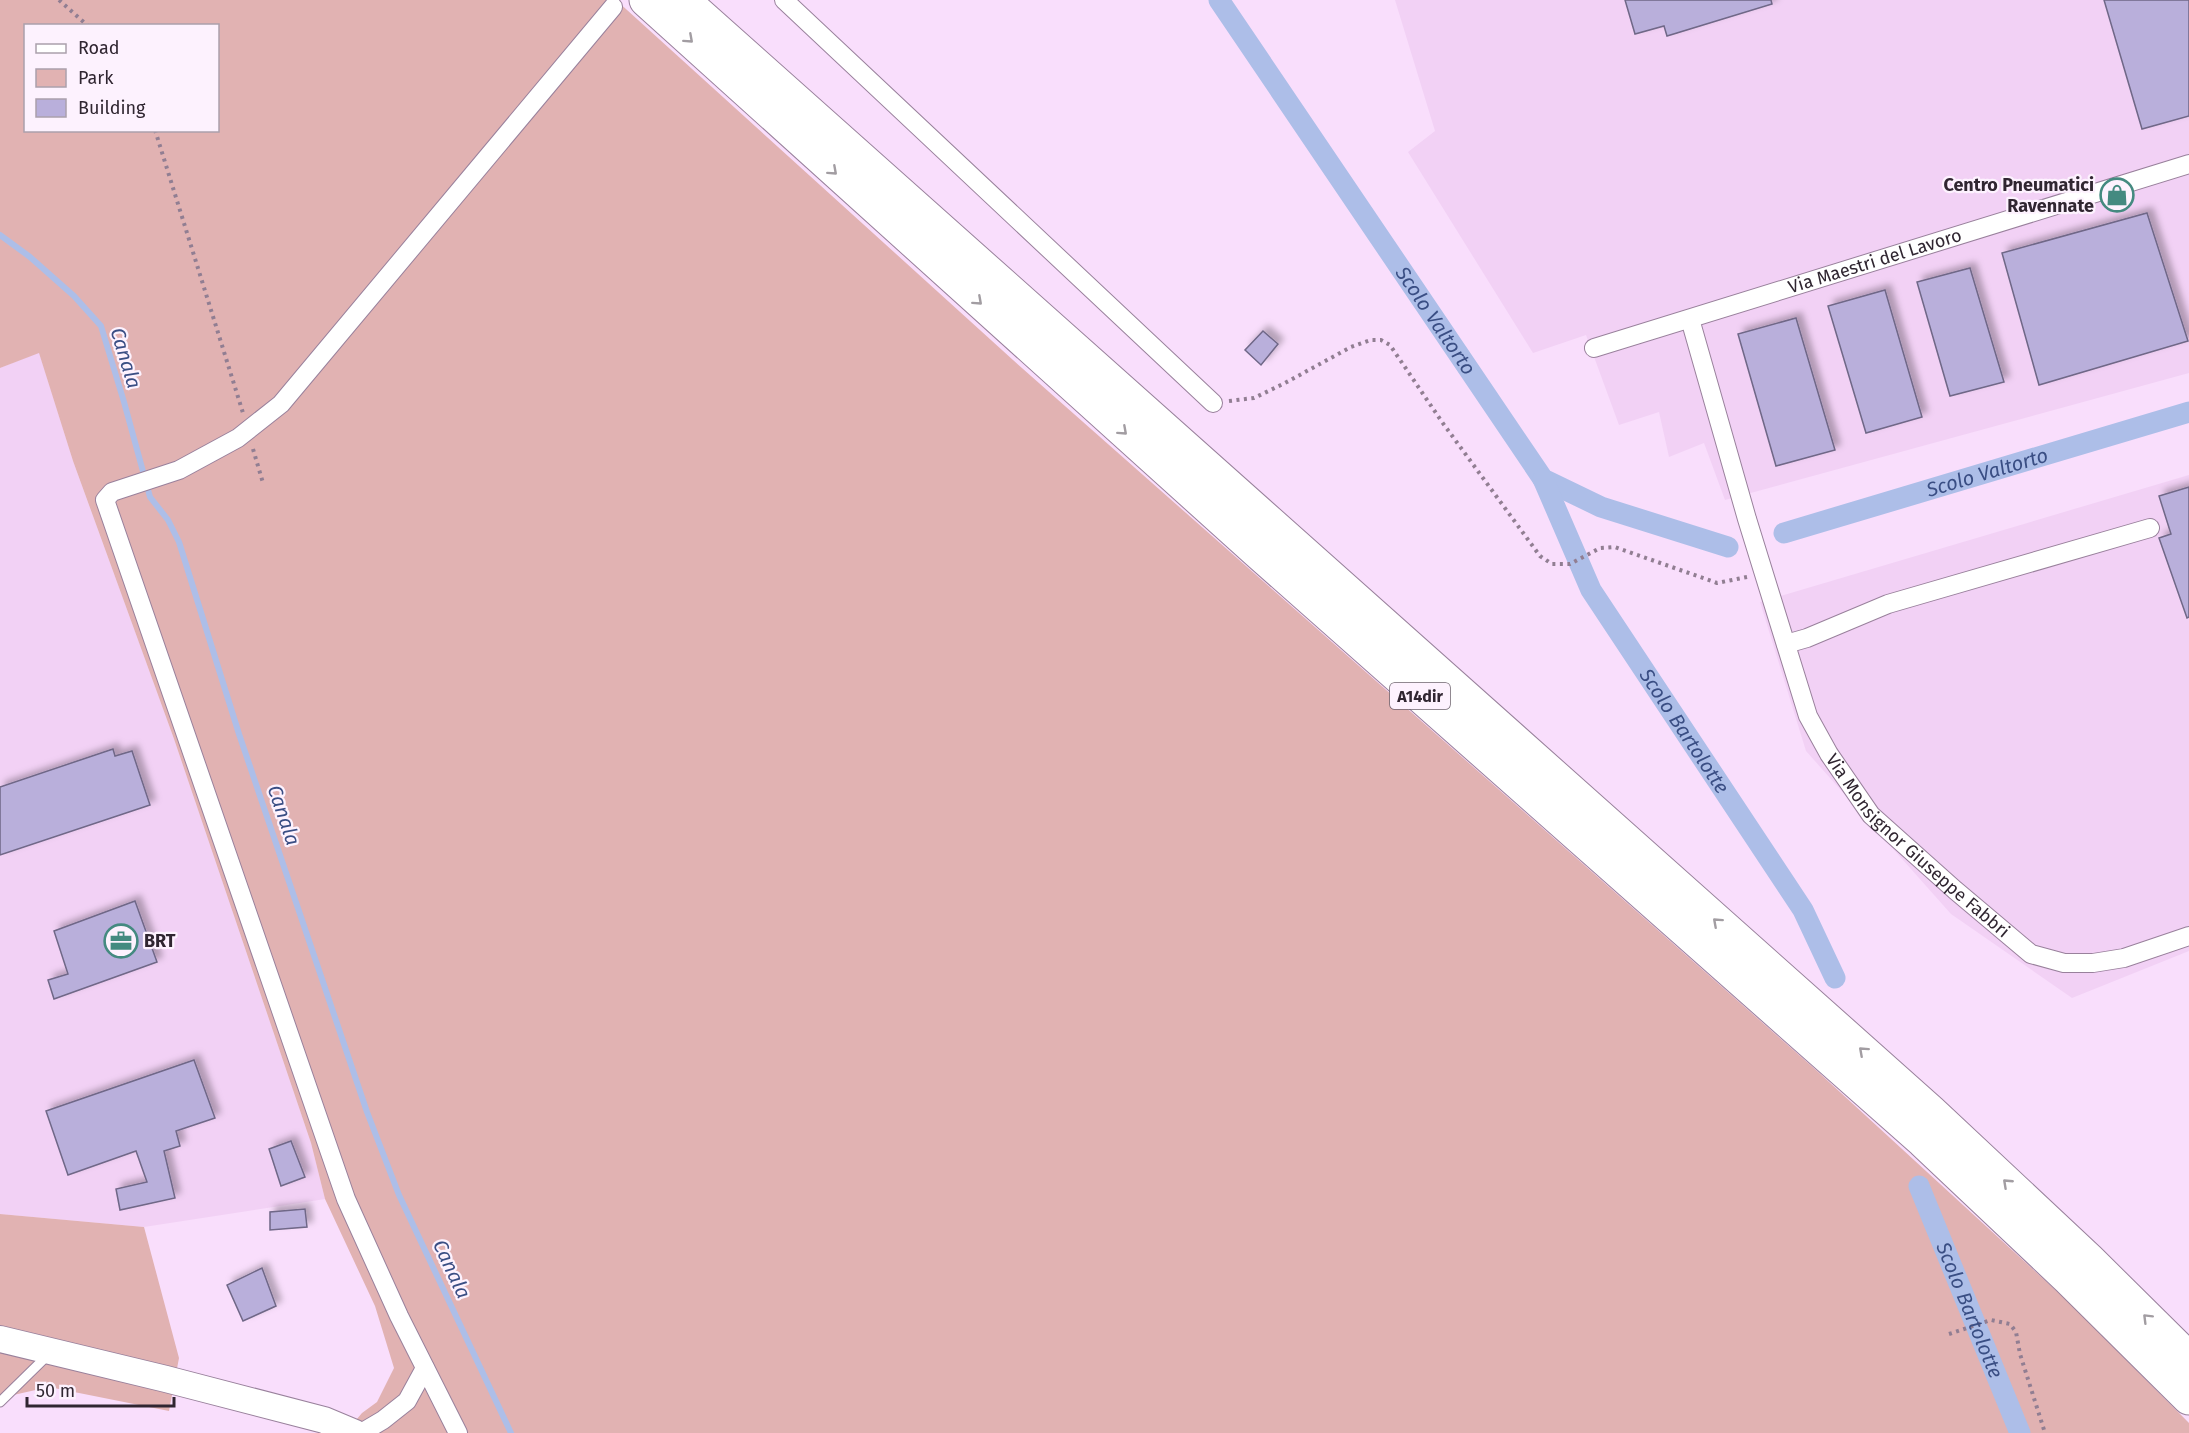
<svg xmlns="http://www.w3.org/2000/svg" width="2189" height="1433" font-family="'Fira Sans',sans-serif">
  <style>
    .built { fill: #f2d1f5 }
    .green { fill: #e1b2b2; fill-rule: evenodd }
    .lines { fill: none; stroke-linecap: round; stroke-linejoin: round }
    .stream { stroke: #adbee8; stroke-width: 6 }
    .canal { stroke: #adbee8; stroke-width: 21 }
    .building { fill: #b9afdb; stroke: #6f6787; stroke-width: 1.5; filter: url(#shadow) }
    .lane-casing { stroke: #99819c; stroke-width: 11 }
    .street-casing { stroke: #99819c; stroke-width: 20 }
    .secondary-casing { stroke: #99819c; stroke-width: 28 }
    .highway-casing { stroke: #99819c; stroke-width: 35 }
    .path { stroke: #917e92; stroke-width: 4; stroke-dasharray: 3 4.5; stroke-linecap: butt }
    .lane { stroke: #fff; stroke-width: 9 }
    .street { stroke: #fff; stroke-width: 18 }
    .secondary { stroke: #fff; stroke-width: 26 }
    .highway { stroke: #fff; stroke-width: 33 }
    .oneway { stroke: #a29da2 }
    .labels { text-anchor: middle; stroke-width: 4.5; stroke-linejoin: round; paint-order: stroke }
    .shield { fill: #fdf2fe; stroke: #6e636e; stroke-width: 1.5 }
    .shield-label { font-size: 16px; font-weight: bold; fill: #302631 }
    .poi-label { font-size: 18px; font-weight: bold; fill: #302631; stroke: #fdf2fe; text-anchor: end }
    .street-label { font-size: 18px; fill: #302631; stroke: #fdf2fe }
    .water-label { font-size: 20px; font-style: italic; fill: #3a4e84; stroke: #fdf2fe }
  </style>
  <defs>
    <filter id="shadow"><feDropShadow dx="5.5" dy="-5.5" stdDeviation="3" flood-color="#0004"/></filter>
  </defs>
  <rect width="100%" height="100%" fill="#f9defc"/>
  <g class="built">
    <path d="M 1395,0 L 2189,0 L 2189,373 L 1725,500 L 1704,443 L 1669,457 L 1659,412 L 1619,425 L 1586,335 L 1533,353 L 1408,152 L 1435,131 Z"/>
    <path d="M 39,352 L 73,461 L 174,739 L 311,1143 L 325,1199 L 144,1227 L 0,1214 L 0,368 Z"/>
    <path d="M 2189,475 L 2189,951 L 2072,998 L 1951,914 L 1806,751 L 1760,602 Z"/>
  </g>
  <g class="green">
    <path d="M 0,0 L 616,0 L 1013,360 L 1816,1070 L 2074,1307 L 2189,1423 L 2189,1433 L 345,1433 L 362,1413 L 377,1402 L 394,1368 L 375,1306 L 325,1199 L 311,1143 L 174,739 L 73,461 L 39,353 L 0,368 ZM 26,26 L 218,26 L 218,130 L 26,130 Z"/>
    <path d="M 0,1214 L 144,1227 L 179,1358 L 169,1411 L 49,1387 L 0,1398 Z"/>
  </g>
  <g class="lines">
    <path class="stream" d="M 0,235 L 30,257 L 74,296 L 101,326 L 124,402 L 150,497 L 168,520 L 179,542 L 239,734 L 367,1112 L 399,1195 L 511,1433"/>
    <g class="canal">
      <path id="s1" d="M 1219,0 L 1543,479 L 1601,507 L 1728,547"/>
      <path id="s2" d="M 1543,479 L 1591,590 L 1803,910 L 1835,978"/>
      <path id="s3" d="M 1784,533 L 2189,412"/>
      <path id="s4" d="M 1919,1186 L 2020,1433"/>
    </g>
  </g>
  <g class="building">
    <path d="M 1625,0 L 1771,0 L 1772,4 L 1667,36 L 1664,26 L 1635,34 Z"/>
    <path d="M 2104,0 L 2189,0 L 2189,116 L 2142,129 Z"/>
    <path d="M 2147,213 L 2188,341 L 2039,385 L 2002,253 Z"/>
    <path d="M 1970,268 L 2004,382 L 1950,396 L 1917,282 Z"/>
    <path d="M 1885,290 L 1922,417 L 1866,433 L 1828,306 Z"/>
    <path d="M 1796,318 L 1835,450 L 1776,466 L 1738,334 Z"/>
    <path d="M 1263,331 L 1278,344 L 1261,365 L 1245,350 Z"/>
    <path d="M 2189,487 L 2189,617 L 2187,618 L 2159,538 L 2171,534 L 2159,496 Z"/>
    <path d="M 113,749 L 115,756 L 132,751 L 150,805 L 0,855 L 0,787 Z"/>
    <path d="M 135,901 L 157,962 L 54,999 L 48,980 L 68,974 L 54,931 Z"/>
    <path d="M 194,1060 L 215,1118 L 176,1131 L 180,1146 L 164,1151 L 175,1198 L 120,1210 L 116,1189 L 147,1182 L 136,1151 L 68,1175 L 46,1111 Z"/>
    <path d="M 291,1141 L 305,1177 L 281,1186 L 269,1149 Z"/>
    <path d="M 305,1209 L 307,1227 L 270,1230 L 270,1212 Z"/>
    <path d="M 262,1268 L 276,1306 L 243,1321 L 227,1285 Z"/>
  </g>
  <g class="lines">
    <defs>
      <path id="lane" d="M 0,1402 L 50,1353"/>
      <g id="street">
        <path d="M 784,0 L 1213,403"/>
        <path id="s5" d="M 1690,319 L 1747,519 L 1808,716 L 1829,754 L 1871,815 L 1955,890 L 2031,954 L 2064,963 L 2093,963 L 2124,958 L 2189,936"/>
        <path id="s6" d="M 1594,348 L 2189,164"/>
        <path d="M 1786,644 L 1807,638 L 1888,604 L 2150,528"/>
        <path d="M 361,1433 L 383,1420 L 407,1401 L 425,1368"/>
        <path d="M 458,1433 L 399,1316 L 346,1199 L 105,500 L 112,492 L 179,470 L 238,438 L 281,404 L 613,7"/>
      </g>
      <path id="secondary" d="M 0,1339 L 166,1379 L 324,1420 L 355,1433"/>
      <g id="highway">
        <path d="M 646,0 L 1259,553 L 1923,1141 L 2069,1279 L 2189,1398"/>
        <path d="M 683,0 L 1930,1111 L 2088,1259 L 2189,1359"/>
      </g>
    </defs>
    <use href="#lane" class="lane-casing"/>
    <use href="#street" class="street-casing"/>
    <use href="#secondary" class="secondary-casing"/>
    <use href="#highway" class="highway-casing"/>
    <g class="path">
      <path d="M 59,0 L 88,26"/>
      <path d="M 155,130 L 243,413"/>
      <path d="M 1229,401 L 1254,398 L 1285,383 L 1351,347 L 1371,340 L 1381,340 L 1390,345 L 1442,422 L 1540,556 L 1552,564 L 1570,564 L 1600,548 L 1615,547 L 1717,583 L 1747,577"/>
      <path d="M 253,449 L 263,483"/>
      <path d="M 1949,1334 L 1991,1320 L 2010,1324 L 2016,1332 L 2020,1354 L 2045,1433"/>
    </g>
    <use href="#lane" class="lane"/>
    <use href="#street" class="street"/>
    <use href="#secondary" class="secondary"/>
    <use href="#highway" class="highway"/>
  </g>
  <defs><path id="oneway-chevron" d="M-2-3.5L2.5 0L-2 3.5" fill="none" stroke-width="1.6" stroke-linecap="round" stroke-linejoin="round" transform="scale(1.5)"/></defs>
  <g class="oneway">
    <use href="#oneway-chevron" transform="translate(689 39) rotate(42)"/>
    <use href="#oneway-chevron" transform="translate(833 171) rotate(42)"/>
    <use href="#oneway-chevron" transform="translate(978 301) rotate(42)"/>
    <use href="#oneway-chevron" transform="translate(1123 431) rotate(42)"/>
    <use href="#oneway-chevron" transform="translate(1717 922) rotate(-138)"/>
    <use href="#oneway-chevron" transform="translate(1863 1051) rotate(-138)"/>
    <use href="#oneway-chevron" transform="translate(2007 1183) rotate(-137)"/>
    <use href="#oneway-chevron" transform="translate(2147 1318) rotate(-135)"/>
  </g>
  <defs>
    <symbol id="shop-ring" viewBox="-11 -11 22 22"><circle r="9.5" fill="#fdf2fe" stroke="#448a80" stroke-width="1.5"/><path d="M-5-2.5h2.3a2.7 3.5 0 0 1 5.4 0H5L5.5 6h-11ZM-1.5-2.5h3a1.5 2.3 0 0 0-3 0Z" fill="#448a80"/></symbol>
    <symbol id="office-ring" viewBox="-11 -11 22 22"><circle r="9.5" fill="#fdf2fe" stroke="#448a80" stroke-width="1.5"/><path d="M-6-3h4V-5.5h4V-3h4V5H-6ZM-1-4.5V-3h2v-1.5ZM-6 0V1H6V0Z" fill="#448a80"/></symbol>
  </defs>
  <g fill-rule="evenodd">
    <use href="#shop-ring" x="2098" y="176" width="38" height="38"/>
    <use href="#office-ring" x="102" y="922" width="38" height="38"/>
  </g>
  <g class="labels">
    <rect class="shield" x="1390" y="683" width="60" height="26" rx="4.5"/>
    <g class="shield-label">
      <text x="1420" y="702">A14dir</text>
    </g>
    <g class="poi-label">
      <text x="2094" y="191">Centro Pneumatici<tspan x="2094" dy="21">Ravennate</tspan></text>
      <text x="144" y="947" text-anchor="start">BRT</text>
    </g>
    <g class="street-label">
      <text dy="6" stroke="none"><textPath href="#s6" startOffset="294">Via Maestri del Lavoro</textPath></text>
      <text dy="6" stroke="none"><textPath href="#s5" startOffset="586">Via Monsignor Giuseppe Fabbri</textPath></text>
    </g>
    <g class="water-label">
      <text dy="7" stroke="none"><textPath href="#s1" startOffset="387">Scolo Valtorto</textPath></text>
      <text transform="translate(126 358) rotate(73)" y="7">Canala</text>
      <text dy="7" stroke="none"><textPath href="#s3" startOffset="212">Scolo Valtorto</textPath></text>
      <text dy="7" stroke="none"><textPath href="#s2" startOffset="290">Scolo Bartolotte</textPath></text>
      <text transform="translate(284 815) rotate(71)" y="7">Canala</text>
      <text transform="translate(452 1269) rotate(65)" y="7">Canala</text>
      <text dy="7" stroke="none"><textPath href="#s4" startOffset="134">Scolo Bartolotte</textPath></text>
    </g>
  </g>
  <rect x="24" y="24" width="195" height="108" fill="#fdf2fe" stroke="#aba0ac" stroke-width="1.5"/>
  <rect x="36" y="44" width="30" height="9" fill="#ffffff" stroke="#aba0ac" stroke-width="1.5"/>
  <text x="78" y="54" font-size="18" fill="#302631">Road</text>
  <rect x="36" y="69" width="30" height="18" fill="#e1b2b2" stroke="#aba0ac" stroke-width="1.5"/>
  <text x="78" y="84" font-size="18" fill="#302631">Park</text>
  <rect x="36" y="99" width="30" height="18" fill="#b9afdb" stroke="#aba0ac" stroke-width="1.5"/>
  <text x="78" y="114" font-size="18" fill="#302631">Building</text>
  <path d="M27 1397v9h147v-9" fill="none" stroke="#302631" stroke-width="3"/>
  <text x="36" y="1397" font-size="18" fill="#302631" stroke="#fdf2fe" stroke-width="4.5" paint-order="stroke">50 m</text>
</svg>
